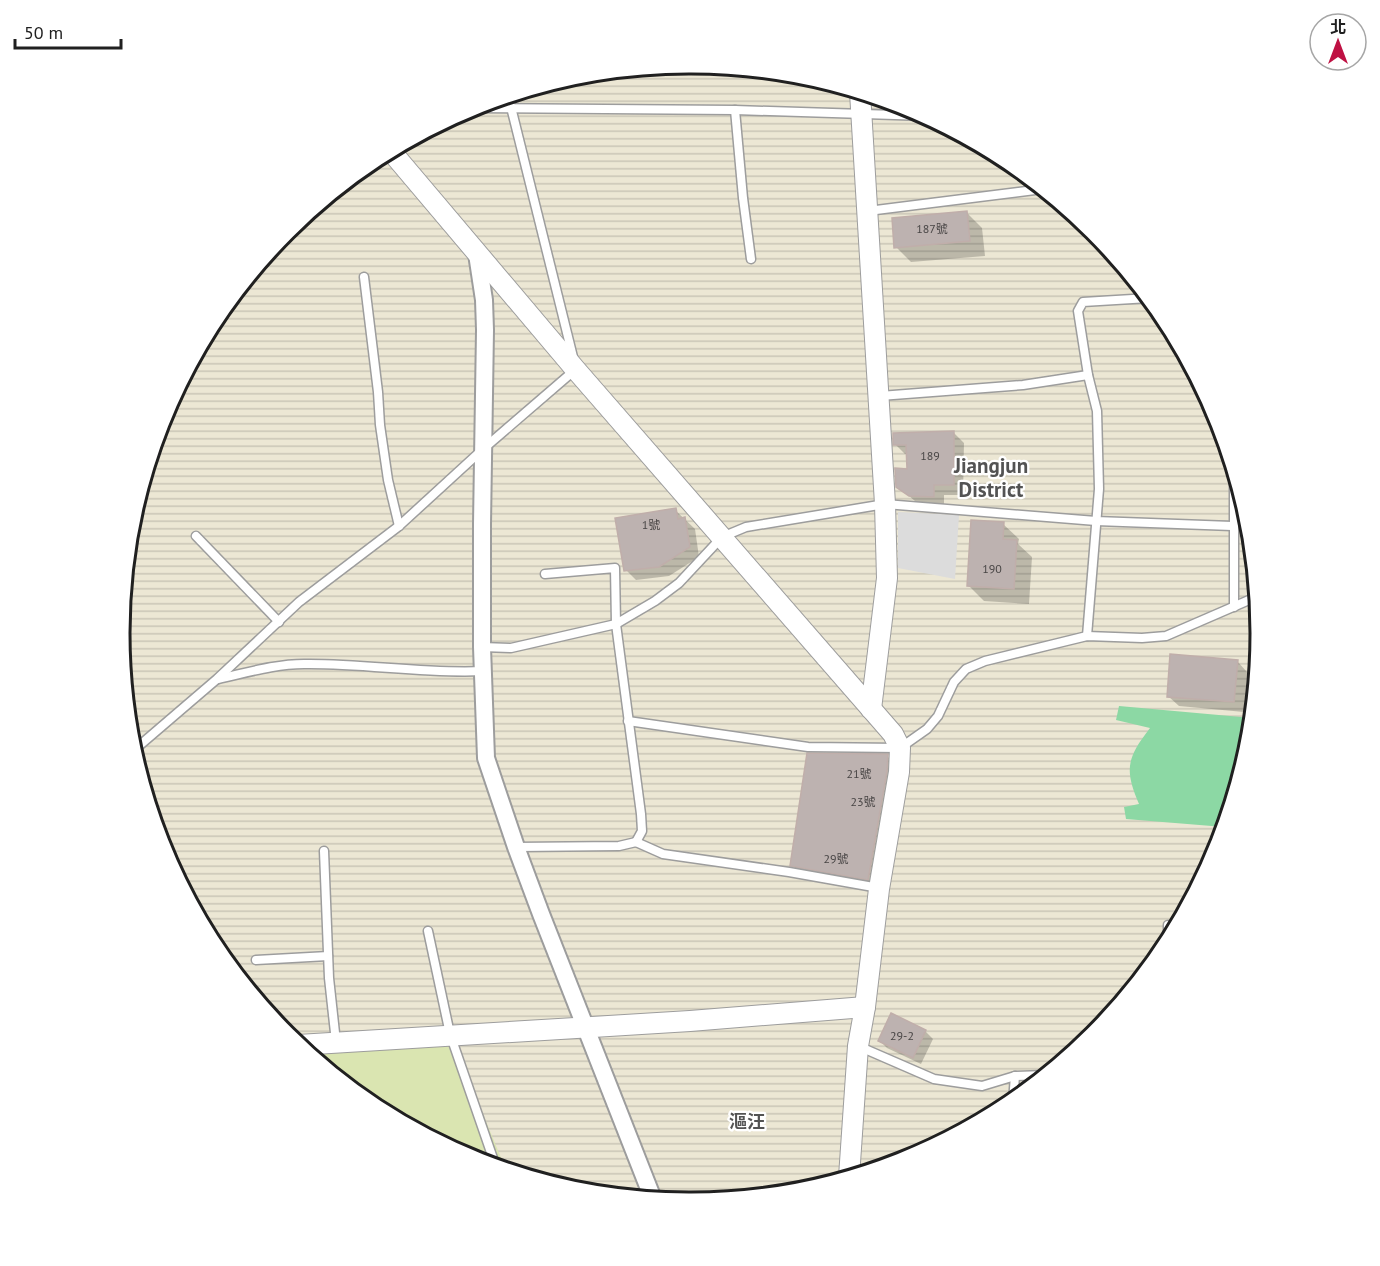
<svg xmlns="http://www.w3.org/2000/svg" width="1380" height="1266" font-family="'PT Sans','Noto Sans TC',sans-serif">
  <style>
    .farmland { fill: url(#farmland-rules) }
    .grass { fill: #dae5b1 }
    .pitch { fill: #8cd8a4 }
    .parking { fill: #dcdcdc }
    .shadow { fill: #0003 }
    .building { fill: #bdb2b0; stroke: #c0aeaa; stroke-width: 1.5 }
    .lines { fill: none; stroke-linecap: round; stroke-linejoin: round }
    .service-casing { stroke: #9d9d9d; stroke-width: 11 }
    .minor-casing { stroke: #9d9d9d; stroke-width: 20 }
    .tertiary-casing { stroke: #9d9d9d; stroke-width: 22 }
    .service { stroke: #fff; stroke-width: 8 }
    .minor { stroke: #fff; stroke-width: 16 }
    .tertiary { stroke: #fff; stroke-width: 20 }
    .labels { text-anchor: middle; stroke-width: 4.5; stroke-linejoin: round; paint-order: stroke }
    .number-label { font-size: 12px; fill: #474444 }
    .quarter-label { font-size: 18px; font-weight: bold; fill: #535353; stroke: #fff }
    .district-label { font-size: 21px; font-weight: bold; fill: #535353; stroke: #fff }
    .rim { fill: none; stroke: #202020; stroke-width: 3 }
  </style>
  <defs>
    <pattern id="farmland-rules" width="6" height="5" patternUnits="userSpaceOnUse" patternTransform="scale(1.5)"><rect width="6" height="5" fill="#ece7d4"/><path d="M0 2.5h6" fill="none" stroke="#cac6b6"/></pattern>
  </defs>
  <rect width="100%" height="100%" fill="#f0eae7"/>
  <circle class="farmland" cx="690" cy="633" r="568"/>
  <path class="grass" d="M 450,1034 L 506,1170 L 472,1159 L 373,1107 L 298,1045 Z"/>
  <path class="pitch" d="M 1119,706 L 1252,718 L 1249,745 L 1224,827 L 1126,819 L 1124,807 L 1139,804 C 1124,769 1127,758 1150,728 L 1116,720 Z"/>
  <path class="parking" d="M 898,512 L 959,515 L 955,579 L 898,568 Z"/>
  <g class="shadow">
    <path d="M 966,212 L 982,228 L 985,256 L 911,262 L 896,247 Z"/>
    <path d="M 953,432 L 964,443 L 963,495 L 944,495 L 944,507 L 921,506 L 897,486 L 908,471 L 908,454 L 905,454 L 895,444 Z"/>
    <path d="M 675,510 L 695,529 L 699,557 L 669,576 L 636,580 L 626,570 Z"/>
    <path d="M 1003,524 L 1019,539 L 1018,544 L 1032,557 L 1029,604 L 984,601 L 968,585 Z"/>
    <path d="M 1237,661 L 1247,672 L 1244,712 L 1179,706 L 1168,696 Z"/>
    <path d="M 887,756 L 897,766 L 878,889 L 802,875 L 792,865 Z"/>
    <path d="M 925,1031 L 933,1039 L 921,1064 L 887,1048 L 880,1041 Z"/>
  </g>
  <g class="building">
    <path d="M 967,211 L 970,241 L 894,248 L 892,218 Z"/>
    <path d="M 954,431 L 954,485 L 934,485 L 934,497 L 909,496 L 896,487 L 895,468 L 907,469 L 906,445 L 893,445 L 893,433 Z"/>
    <path d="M 676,508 L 678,519 L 685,517 L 690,547 L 659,567 L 624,571 L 615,518 Z"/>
    <path d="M 971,520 L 1004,522 L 1003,539 L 1017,540 L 1014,589 L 967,586 Z"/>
    <path d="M 1170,654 L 1238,660 L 1234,702 L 1167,697 Z"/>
    <path d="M 807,753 L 888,754 L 887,771 L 868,880 L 790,866 Z"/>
    <path d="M 891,1013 L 926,1030 L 913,1058 L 878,1041 Z"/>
  </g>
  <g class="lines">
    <defs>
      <g id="service">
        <path d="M 508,95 L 573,357"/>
        <path d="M 470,108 L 735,110 L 926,116"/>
        <path d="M 735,110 L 743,198 L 751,259"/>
        <path d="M 868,211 L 1043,189"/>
        <path d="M 364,277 L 378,392 L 380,425 L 388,480 L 399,526"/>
        <path d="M 880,396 L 1023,385 L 1088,375"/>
        <path d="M 1234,471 L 1234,607"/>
        <path d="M 196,536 L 279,622"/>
        <path d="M 545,574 L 615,568 L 616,624 L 641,814 L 642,831 L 636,842"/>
        <path d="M 1087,636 L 1099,489 L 1097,411 L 1088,375 L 1078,311 L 1083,302 L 1149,298"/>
        <path d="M 482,647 L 511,648 L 616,624 L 655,601 L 679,583 L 722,537 L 746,527 L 885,504 L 1096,521 L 1232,526"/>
        <path d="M 218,679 C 246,673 275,664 304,664 C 364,663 423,674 483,671"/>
        <path d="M 628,721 L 808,747 L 900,748 L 927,729 L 938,716 L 954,682 L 966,669 L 985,661 L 1087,636 L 1142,638 L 1166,636 L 1256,597"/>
        <path d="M 133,751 L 217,679 L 299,602 L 399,526 L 482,450 L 576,369"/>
        <path d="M 516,847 L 619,846 L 636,842 L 663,854 L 789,872 L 879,888"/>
        <path d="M 324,851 L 329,978 L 336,1042"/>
        <path d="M 428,931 L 450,1034 L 496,1167"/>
        <path d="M 1168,942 L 1168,925"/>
        <path d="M 256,960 L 328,956"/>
        <path d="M 310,1045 L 315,1059"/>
        <path d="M 858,1046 L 934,1079 L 982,1086 L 1015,1076 L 1045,1075"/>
        <path d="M 1013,1101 L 1015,1076"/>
      </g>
      <path id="minor" d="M 477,254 L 484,300 L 485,330 L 482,524 L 482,647 L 486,758 L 516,847 L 541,914 L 653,1199"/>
      <g id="tertiary">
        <path d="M 860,92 L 885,504 L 887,578 L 871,709"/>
        <path d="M 390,150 L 576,370 L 893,734 L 900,748 L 899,772 L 879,889 L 865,1007 L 858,1046 L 849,1177"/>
        <path d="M 298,1045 L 690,1021 L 865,1007"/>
      </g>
    </defs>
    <use href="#service" class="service-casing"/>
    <use href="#minor" class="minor-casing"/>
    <use href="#tertiary" class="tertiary-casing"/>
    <use href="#service" class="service"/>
    <use href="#minor" class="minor"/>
    <use href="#tertiary" class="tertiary"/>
  </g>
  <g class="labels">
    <g class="number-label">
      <text x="932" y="233">187號</text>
      <text x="930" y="460">189</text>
      <text x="651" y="529">1號</text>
      <text x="992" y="573">190</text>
      <text x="859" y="778">21號</text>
      <text x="863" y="806">23號</text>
      <text x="836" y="863">29號</text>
      <text x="902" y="1040">29-2</text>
    </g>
    <g class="quarter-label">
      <text x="747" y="1128">漚汪</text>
    </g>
    <g class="district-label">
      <text x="991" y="473">Jiangjun<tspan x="991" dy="24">District</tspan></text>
    </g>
  </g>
  <path d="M0 0H1380V1266H0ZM689 74H691A559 559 0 0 1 1250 633V633A559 559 0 0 1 691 1192H689A559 559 0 0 1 130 633V633A559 559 0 0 1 689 74Z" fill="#fff" fill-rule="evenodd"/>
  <path class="rim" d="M689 74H691A559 559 0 0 1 1250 633V633A559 559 0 0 1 691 1192H689A559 559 0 0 1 130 633V633A559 559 0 0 1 689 74Z"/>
  <g transform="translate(1338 42)"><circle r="28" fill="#ffffff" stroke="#a6a6a6" stroke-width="1.5"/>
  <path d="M0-4.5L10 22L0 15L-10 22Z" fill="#bf1143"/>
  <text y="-9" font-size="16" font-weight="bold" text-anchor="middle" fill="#202020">北</text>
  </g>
  <path d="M15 39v9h106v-9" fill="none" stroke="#202020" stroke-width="3"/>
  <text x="24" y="39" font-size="18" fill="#202020" stroke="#ffffff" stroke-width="4.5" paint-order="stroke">50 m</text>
</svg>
